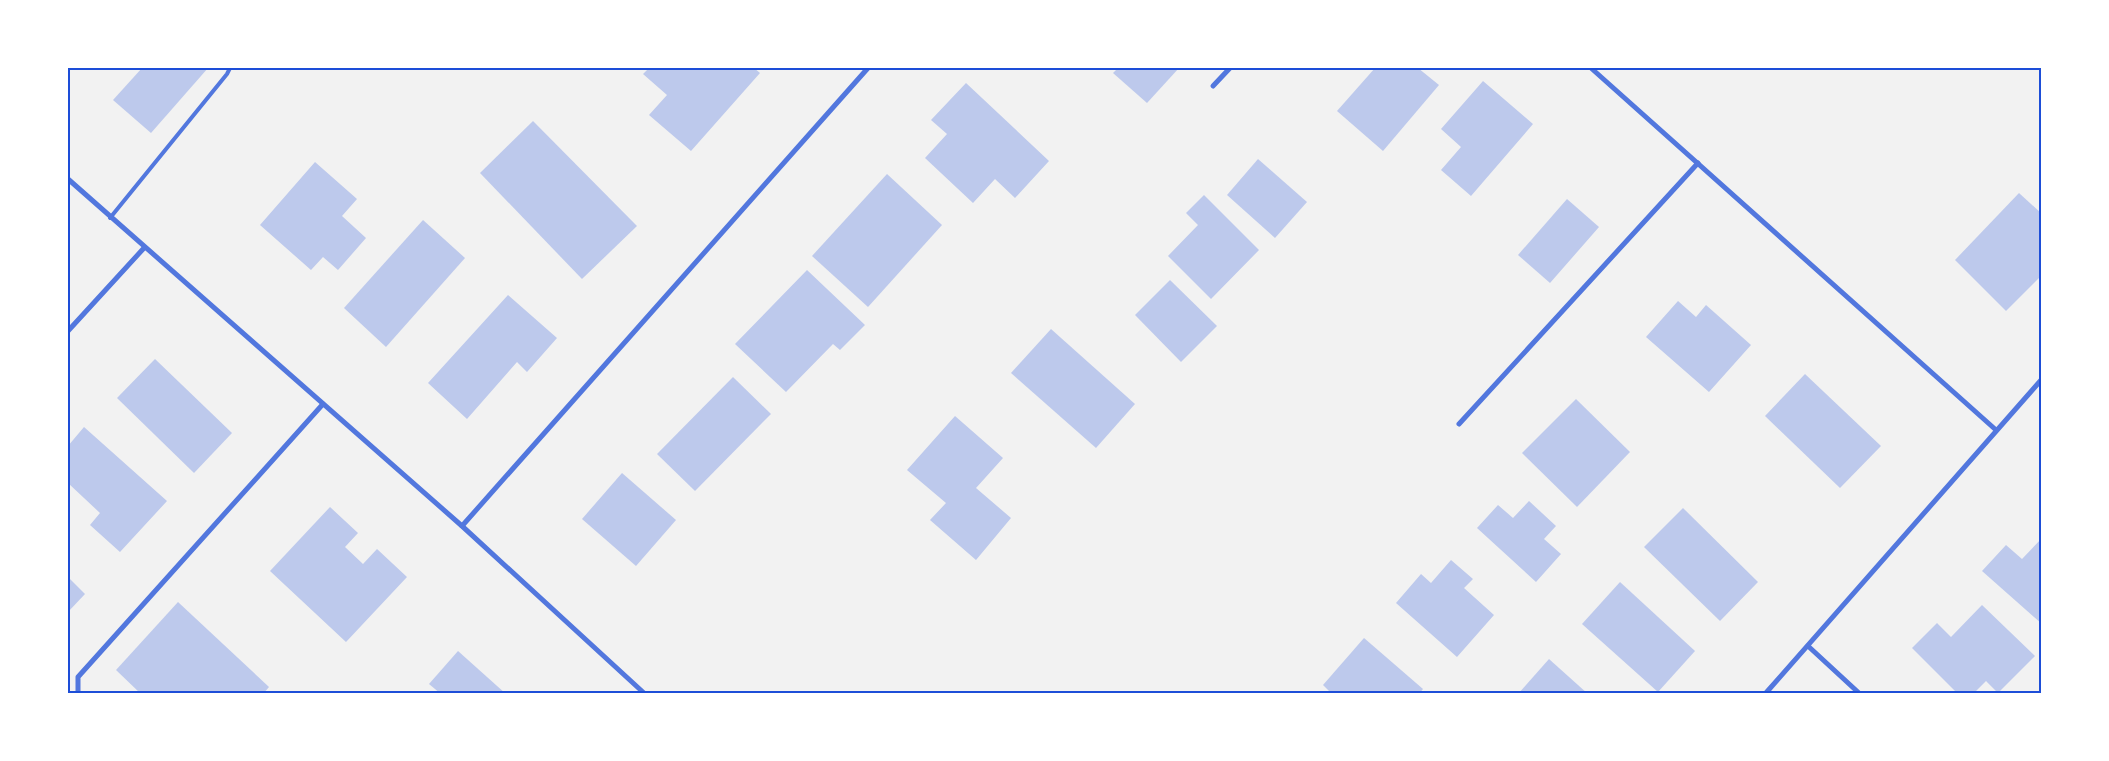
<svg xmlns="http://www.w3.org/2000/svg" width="2109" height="761" font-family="Manrope,sans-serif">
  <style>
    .building { fill: #bdc9ec }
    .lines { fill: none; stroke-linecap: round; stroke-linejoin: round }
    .service { stroke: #5277de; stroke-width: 4 }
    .minor { stroke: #5277de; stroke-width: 5 }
    .neatline { fill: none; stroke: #1d4ed8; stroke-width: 2 }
  </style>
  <rect width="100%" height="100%" fill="#f2f2f2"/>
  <g class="building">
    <path d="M 142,68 L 208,68 L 151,133 L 113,100 Z"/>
    <path d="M 649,68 L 754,68 L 760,73 L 691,151 L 649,115 L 667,95 L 643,74 Z"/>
    <path d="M 1118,68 L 1179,68 L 1147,103 L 1113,73 Z"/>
    <path d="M 1375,68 L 1418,68 L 1439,85 L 1383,151 L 1337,111 Z"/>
    <path d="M 1483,81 L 1533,124 L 1471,196 L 1441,170 L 1461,147 L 1441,129 Z"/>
    <path d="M 966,83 L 1049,161 L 1015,198 L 995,179 L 973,203 L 925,158 L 947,134 L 931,120 Z"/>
    <path d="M 533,121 L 637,226 L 582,279 L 480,173 Z"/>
    <path d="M 1258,159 L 1307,202 L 1275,238 L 1227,195 Z"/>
    <path d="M 315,162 L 357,199 L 342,216 L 366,238 L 338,270 L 323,257 L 311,270 L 260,225 Z"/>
    <path d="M 887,174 L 942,225 L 868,307 L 812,256 Z"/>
    <path d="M 2019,193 L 2042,214 L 2042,275 L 2006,311 L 1955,260 Z"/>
    <path d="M 1204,195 L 1259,250 L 1211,299 L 1168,256 L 1198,225 L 1186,213 Z"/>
    <path d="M 1567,199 L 1599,227 L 1550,283 L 1518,255 Z"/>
    <path d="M 423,220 L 465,258 L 386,347 L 344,308 Z"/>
    <path d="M 807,270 L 865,325 L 840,350 L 833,344 L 786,392 L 735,344 Z"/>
    <path d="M 1170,280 L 1217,326 L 1181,362 L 1135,315 Z"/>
    <path d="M 508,295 L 557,338 L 527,372 L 517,362 L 467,419 L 428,383 Z"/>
    <path d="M 1678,301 L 1696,317 L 1706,305 L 1751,345 L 1709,392 L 1646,337 Z"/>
    <path d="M 1051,329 L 1135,404 L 1096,448 L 1011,373 Z"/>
    <path d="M 155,359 L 232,433 L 194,473 L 117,398 Z"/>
    <path d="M 1805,374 L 1881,446 L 1840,488 L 1765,416 Z"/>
    <path d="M 733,377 L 771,414 L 695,491 L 657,454 Z"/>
    <path d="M 1576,399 L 1630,452 L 1577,507 L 1522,453 Z"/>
    <path d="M 955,416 L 1003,458 L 976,488 L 1011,518 L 976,560 L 930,520 L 946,503 L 907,470 Z"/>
    <path d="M 84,427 L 167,501 L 120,552 L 90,525 L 100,513 L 68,483 L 68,446 Z"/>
    <path d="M 622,473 L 676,520 L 636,566 L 582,519 Z"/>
    <path d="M 1529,501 L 1556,526 L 1544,539 L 1561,554 L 1536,582 L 1477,528 L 1498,505 L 1513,518 Z"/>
    <path d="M 330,507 L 358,533 L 345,547 L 363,564 L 377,549 L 407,577 L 346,642 L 270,571 Z"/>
    <path d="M 1683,508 L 1758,582 L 1720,621 L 1644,547 Z"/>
    <path d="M 2042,538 L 2042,624 L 1982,571 L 2006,545 L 2022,559 Z"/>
    <path d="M 1451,560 L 1473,579 L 1464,588 L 1494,615 L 1457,657 L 1396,603 L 1421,574 L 1431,583 Z"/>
    <path d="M 68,577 L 85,594 L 68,612 Z"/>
    <path d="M 1620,582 L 1695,651 L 1658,692 L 1582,624 Z"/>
    <path d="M 178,602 L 269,687 L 263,694 L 141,694 L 116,670 Z"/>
    <path d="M 1982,605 L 2035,656 L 1998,693 L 1986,681 L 1973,694 L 1958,694 L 1912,648 L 1937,623 L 1951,637 Z"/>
    <path d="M 1364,638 L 1423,689 L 1419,694 L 1332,694 L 1323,685 Z"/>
    <path d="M 458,651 L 506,694 L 441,694 L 429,684 Z"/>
    <path d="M 1549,659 L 1588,694 L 1518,694 Z"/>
  </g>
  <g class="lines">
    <path class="service" d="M 110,218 L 227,74 L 230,68"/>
    <g class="minor">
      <path d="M 1591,68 L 1996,430"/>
      <path d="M 1213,86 L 1230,68"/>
      <path d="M 68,179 L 462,526 L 645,694"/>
      <path d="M 68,331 L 144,248"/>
      <path d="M 1459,424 L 1698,163"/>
      <path d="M 462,526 L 868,68"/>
      <path d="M 1808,646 L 1860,694"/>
      <path d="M 78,694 L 78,677 L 323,404"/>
      <path d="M 1765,694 L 2042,379"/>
    </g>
  </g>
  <rect width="2109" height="761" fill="none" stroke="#ffffff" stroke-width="138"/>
  <rect x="69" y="69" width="1971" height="623" class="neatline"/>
</svg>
